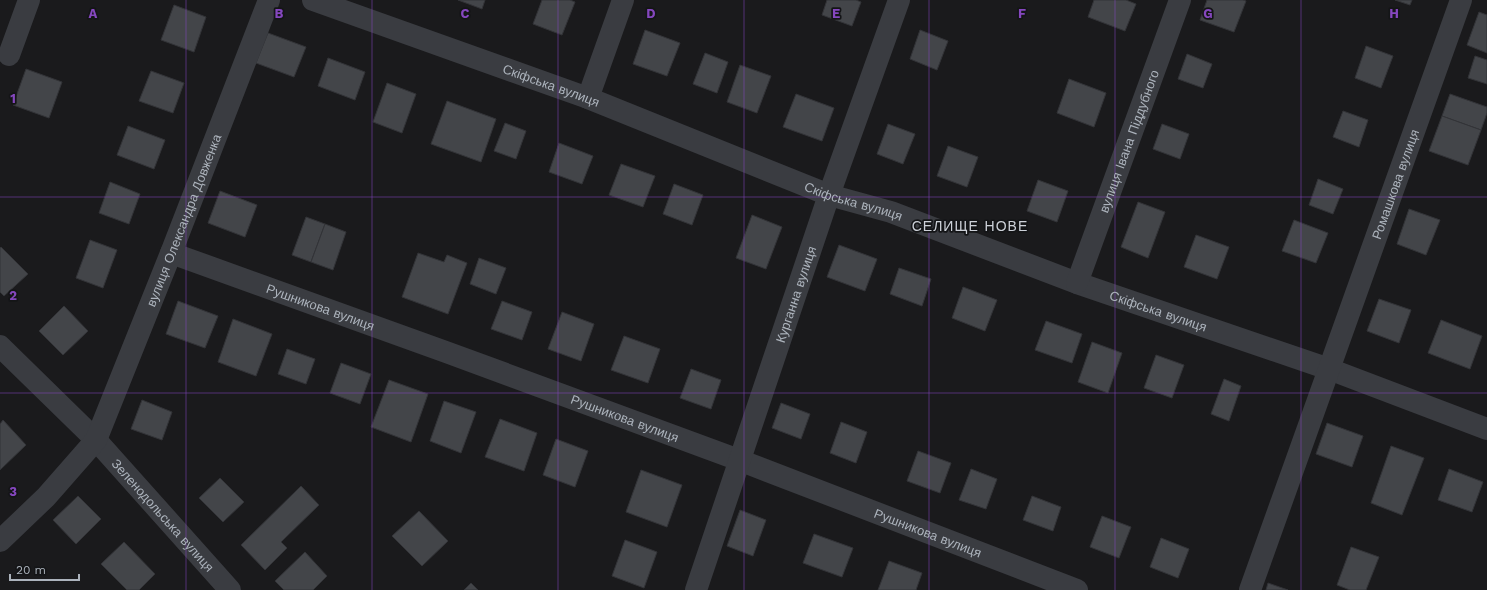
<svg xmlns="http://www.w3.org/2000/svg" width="1487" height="590" font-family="'Work Sans',sans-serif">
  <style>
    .building { fill: #434549; stroke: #333438 }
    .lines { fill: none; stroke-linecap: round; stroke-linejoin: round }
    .minor { stroke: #3a3c41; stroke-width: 22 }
    .grid { fill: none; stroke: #8547be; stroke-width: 1; stroke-opacity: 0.55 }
    .labels { text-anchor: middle; stroke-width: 3.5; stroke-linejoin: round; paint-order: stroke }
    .street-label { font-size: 13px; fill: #acb3bc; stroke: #141517 }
    .neighbourhood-label { font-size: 14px; letter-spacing: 1px; fill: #cdd1d8; stroke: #141517 }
    .grid-label { font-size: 13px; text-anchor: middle; font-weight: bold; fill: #8547be; stroke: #141517; stroke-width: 3.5; stroke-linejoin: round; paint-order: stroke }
  </style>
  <rect width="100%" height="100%" fill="#1a1a1c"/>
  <g class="building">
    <path d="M 458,0 L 485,0 L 482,9 Z"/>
    <path d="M 542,0 L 570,0 L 575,2 L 562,35 L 533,24 Z"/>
    <path d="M 827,0 L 856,0 L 861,2 L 852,26 L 822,15 Z"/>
    <path d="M 1094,0 L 1126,0 L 1136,4 L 1125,31 L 1088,17 Z"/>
    <path d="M 1207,0 L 1243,0 L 1246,1 L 1234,32 L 1200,20 Z"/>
    <path d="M 1395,0 L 1412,0 L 1410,5 Z"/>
    <path d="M 174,5 L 206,17 L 194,52 L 161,40 Z"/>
    <path d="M 1479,12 L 1487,15 L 1487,53 L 1467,45 Z"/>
    <path d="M 645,30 L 680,43 L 667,76 L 633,64 Z"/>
    <path d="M 920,30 L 948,41 L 937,70 L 910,59 Z"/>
    <path d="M 268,33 L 306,47 L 294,77 L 256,63 Z"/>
    <path d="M 1366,46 L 1393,56 L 1381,88 L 1355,78 Z"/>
    <path d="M 705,53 L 728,62 L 717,93 L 693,84 Z"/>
    <path d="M 1187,54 L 1212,64 L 1203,88 L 1178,79 Z"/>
    <path d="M 1475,56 L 1487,60 L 1487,84 L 1468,78 Z"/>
    <path d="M 328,58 L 365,72 L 355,100 L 318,86 Z"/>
    <path d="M 740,65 L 771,76 L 757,113 L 727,102 Z"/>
    <path d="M 26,69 L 62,82 L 49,118 L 13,105 Z"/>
    <path d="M 151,71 L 184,83 L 173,113 L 139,101 Z"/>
    <path d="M 1069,79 L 1106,93 L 1094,127 L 1057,113 Z"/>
    <path d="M 387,83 L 416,94 L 402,133 L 373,122 Z"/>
    <path d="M 796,94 L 834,108 L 822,141 L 783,127 Z"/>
    <path d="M 1450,94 L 1487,107 L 1487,113 L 1481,130 L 1442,116 Z"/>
    <path d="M 447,101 L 496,119 L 481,162 L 431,144 Z"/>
    <path d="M 1343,111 L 1368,120 L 1359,147 L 1333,137 Z"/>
    <path d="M 1442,116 L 1481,130 L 1468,165 L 1429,151 Z"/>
    <path d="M 505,123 L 526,131 L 516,159 L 494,151 Z"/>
    <path d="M 888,124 L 915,134 L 903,164 L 877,154 Z"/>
    <path d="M 1162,124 L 1189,134 L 1180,159 L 1153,149 Z"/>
    <path d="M 128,126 L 165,140 L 154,169 L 117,155 Z"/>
    <path d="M 559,143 L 593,156 L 582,184 L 549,172 Z"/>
    <path d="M 948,146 L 978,157 L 967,187 L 937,176 Z"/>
    <path d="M 621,164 L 655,176 L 643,207 L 609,195 Z"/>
    <path d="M 1318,179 L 1343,189 L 1333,214 L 1309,205 Z"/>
    <path d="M 1038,180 L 1068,191 L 1057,222 L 1027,211 Z"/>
    <path d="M 110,182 L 140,194 L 129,224 L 99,213 Z"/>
    <path d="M 674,184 L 703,195 L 692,225 L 663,214 Z"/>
    <path d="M 220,191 L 257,205 L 245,237 L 208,223 Z"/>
    <path d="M 1138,202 L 1165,212 L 1148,258 L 1121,247 Z"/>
    <path d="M 1409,209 L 1440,220 L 1426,255 L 1397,244 Z"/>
    <path d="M 752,215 L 782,227 L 766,269 L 736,258 Z"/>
    <path d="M 306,217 L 325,224 L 311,262 L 292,255 Z"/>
    <path d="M 1294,220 L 1328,233 L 1316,263 L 1282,251 Z"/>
    <path d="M 325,224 L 346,232 L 333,270 L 311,262 Z"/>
    <path d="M 1196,235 L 1229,247 L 1217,279 L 1184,267 Z"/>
    <path d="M 90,240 L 117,250 L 103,288 L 76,278 Z"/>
    <path d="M 839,245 L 877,259 L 865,291 L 827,277 Z"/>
    <path d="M 1,247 L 28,274 L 4,296 L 0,292 L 0,248 Z"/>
    <path d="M 418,253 L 444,262 L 447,255 L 467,263 L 448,314 L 402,297 Z"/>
    <path d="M 479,258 L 506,268 L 496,294 L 470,284 Z"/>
    <path d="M 899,268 L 931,279 L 922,306 L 890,294 Z"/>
    <path d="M 963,287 L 997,300 L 985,331 L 952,318 Z"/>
    <path d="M 1379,299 L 1411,310 L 1399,343 L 1367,331 Z"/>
    <path d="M 178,301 L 218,316 L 205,348 L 166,334 Z"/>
    <path d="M 502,301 L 532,312 L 522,340 L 491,329 Z"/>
    <path d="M 64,306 L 88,331 L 63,355 L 39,331 Z"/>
    <path d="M 562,312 L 594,324 L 581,361 L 548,349 Z"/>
    <path d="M 233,319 L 272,334 L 256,376 L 218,362 Z"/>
    <path d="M 1441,320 L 1482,336 L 1470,369 L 1428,353 Z"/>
    <path d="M 1046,321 L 1082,334 L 1072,363 L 1035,350 Z"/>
    <path d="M 624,336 L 660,349 L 648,383 L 611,370 Z"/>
    <path d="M 1092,342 L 1122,353 L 1108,393 L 1078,382 Z"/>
    <path d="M 287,349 L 315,359 L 306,384 L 278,374 Z"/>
    <path d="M 1156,355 L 1184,365 L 1172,398 L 1144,388 Z"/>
    <path d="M 341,363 L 371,374 L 360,404 L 330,393 Z"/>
    <path d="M 691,369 L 721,380 L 711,409 L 680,398 Z"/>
    <path d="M 1224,379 L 1241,386 L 1229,421 L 1211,414 Z"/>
    <path d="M 389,380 L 428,394 L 411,442 L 371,427 Z"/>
    <path d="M 142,400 L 172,412 L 162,440 L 131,429 Z"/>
    <path d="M 444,401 L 476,412 L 461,453 L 430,441 Z"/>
    <path d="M 781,403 L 810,414 L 801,439 L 772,428 Z"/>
    <path d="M 500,419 L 537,433 L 524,471 L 485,457 Z"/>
    <path d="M 3,420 L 26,445 L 0,470 L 0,424 Z"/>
    <path d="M 841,422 L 867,432 L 856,463 L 830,453 Z"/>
    <path d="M 1327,423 L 1363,436 L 1352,467 L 1316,454 Z"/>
    <path d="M 556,439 L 588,451 L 575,487 L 543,475 Z"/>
    <path d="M 1391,446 L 1424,458 L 1402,515 L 1371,503 Z"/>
    <path d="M 918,451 L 951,463 L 940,493 L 907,481 Z"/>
    <path d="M 971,469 L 997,479 L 986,509 L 959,500 Z"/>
    <path d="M 1449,469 L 1483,482 L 1472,512 L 1438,500 Z"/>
    <path d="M 641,470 L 682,485 L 667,527 L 626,512 Z"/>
    <path d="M 220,478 L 244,502 L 223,522 L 199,498 Z"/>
    <path d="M 301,486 L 319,505 L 281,542 L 287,548 L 265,570 L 241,545 Z"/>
    <path d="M 78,496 L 101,519 L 76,544 L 53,520 Z"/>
    <path d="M 1032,496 L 1061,507 L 1053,531 L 1023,520 Z"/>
    <path d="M 740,510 L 766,520 L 753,556 L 727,546 Z"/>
    <path d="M 419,511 L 448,541 L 422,566 L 392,536 Z"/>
    <path d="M 1102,516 L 1131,527 L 1119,558 L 1090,547 Z"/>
    <path d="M 814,534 L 853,548 L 842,577 L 803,563 Z"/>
    <path d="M 1161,538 L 1189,549 L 1178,578 L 1150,567 Z"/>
    <path d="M 625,540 L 657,552 L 644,588 L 612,576 Z"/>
    <path d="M 124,542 L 155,574 L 139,590 L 127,590 L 101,564 Z"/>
    <path d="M 1351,547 L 1379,557 L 1366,590 L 1350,590 L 1337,585 Z"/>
    <path d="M 305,552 L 327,576 L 313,590 L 284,590 L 275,581 Z"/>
    <path d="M 889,561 L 922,573 L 916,590 L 878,590 Z"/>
    <path d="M 471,583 L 478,590 L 464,590 Z"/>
    <path d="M 1268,583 L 1288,590 L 1266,590 Z"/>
  </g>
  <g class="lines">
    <g class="minor">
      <path id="s1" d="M 313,0 L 588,98 L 829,195 L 891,212 L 1077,283 L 1329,369 L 1487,429"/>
      <path d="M 9,55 L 29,0"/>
      <path d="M 588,98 L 623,0"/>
      <path id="s2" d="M 171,253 L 446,352 L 739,460 L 1077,590"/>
      <path id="s3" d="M 1077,283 L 1180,0"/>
      <path id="s4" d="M 0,346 L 96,440 L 230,590"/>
      <path id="s5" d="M 0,541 L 46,497 L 96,440 L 171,253 L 269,0"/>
      <path id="s6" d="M 696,590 L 829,195 L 899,0"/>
      <path id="s7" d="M 1250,590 L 1461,0"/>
    </g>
  </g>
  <path class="grid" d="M 186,0 L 186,590M 372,0 L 372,590M 558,0 L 558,590M 744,0 L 744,590M 929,0 L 929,590M 1115,0 L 1115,590M 1301,0 L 1301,590M 0,197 L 1487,197M 0,393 L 1487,393"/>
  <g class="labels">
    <g class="street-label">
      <text dy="5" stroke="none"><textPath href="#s1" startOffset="253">Скіфська вулиця</textPath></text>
      <text dy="5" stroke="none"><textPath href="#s3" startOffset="151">вулиця Івана Піддубного</textPath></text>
      <text dy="5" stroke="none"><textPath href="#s7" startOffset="431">Ромашкова вулиця</textPath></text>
      <text dy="5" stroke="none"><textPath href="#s1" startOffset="577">Скіфська вулиця</textPath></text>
      <text dy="5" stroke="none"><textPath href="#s5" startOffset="376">вулиця Олександра Довженка</textPath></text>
      <text dy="5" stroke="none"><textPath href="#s6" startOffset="312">Курганна вулиця</textPath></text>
      <text dy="5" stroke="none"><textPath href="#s2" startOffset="159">Рушникова вулиця</textPath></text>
      <text dy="5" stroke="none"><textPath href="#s1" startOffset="901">Скіфська вулиця</textPath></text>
      <text dy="5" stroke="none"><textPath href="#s2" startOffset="483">Рушникова вулиця</textPath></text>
      <text dy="5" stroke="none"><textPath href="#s4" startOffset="235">Зеленодольська вулиця</textPath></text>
      <text dy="5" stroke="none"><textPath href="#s2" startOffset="807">Рушникова вулиця</textPath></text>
    </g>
    <g class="neighbourhood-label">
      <text x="970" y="231">СЕЛИЩЕ НОВЕ</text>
    </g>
  </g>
  <g class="grid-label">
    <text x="93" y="18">A</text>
    <text x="279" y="18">B</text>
    <text x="465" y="18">C</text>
    <text x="651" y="18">D</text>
    <text x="836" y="18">E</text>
    <text x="1022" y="18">F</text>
    <text x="1208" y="18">G</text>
    <text x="1394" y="18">H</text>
    <text x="13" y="103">1</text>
    <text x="13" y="300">2</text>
    <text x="13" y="496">3</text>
  </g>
  <path d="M10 574v6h69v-6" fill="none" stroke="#acb3bc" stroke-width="2"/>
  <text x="16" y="574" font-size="12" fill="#acb3bc" stroke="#141517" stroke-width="3" paint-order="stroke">20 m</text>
</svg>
